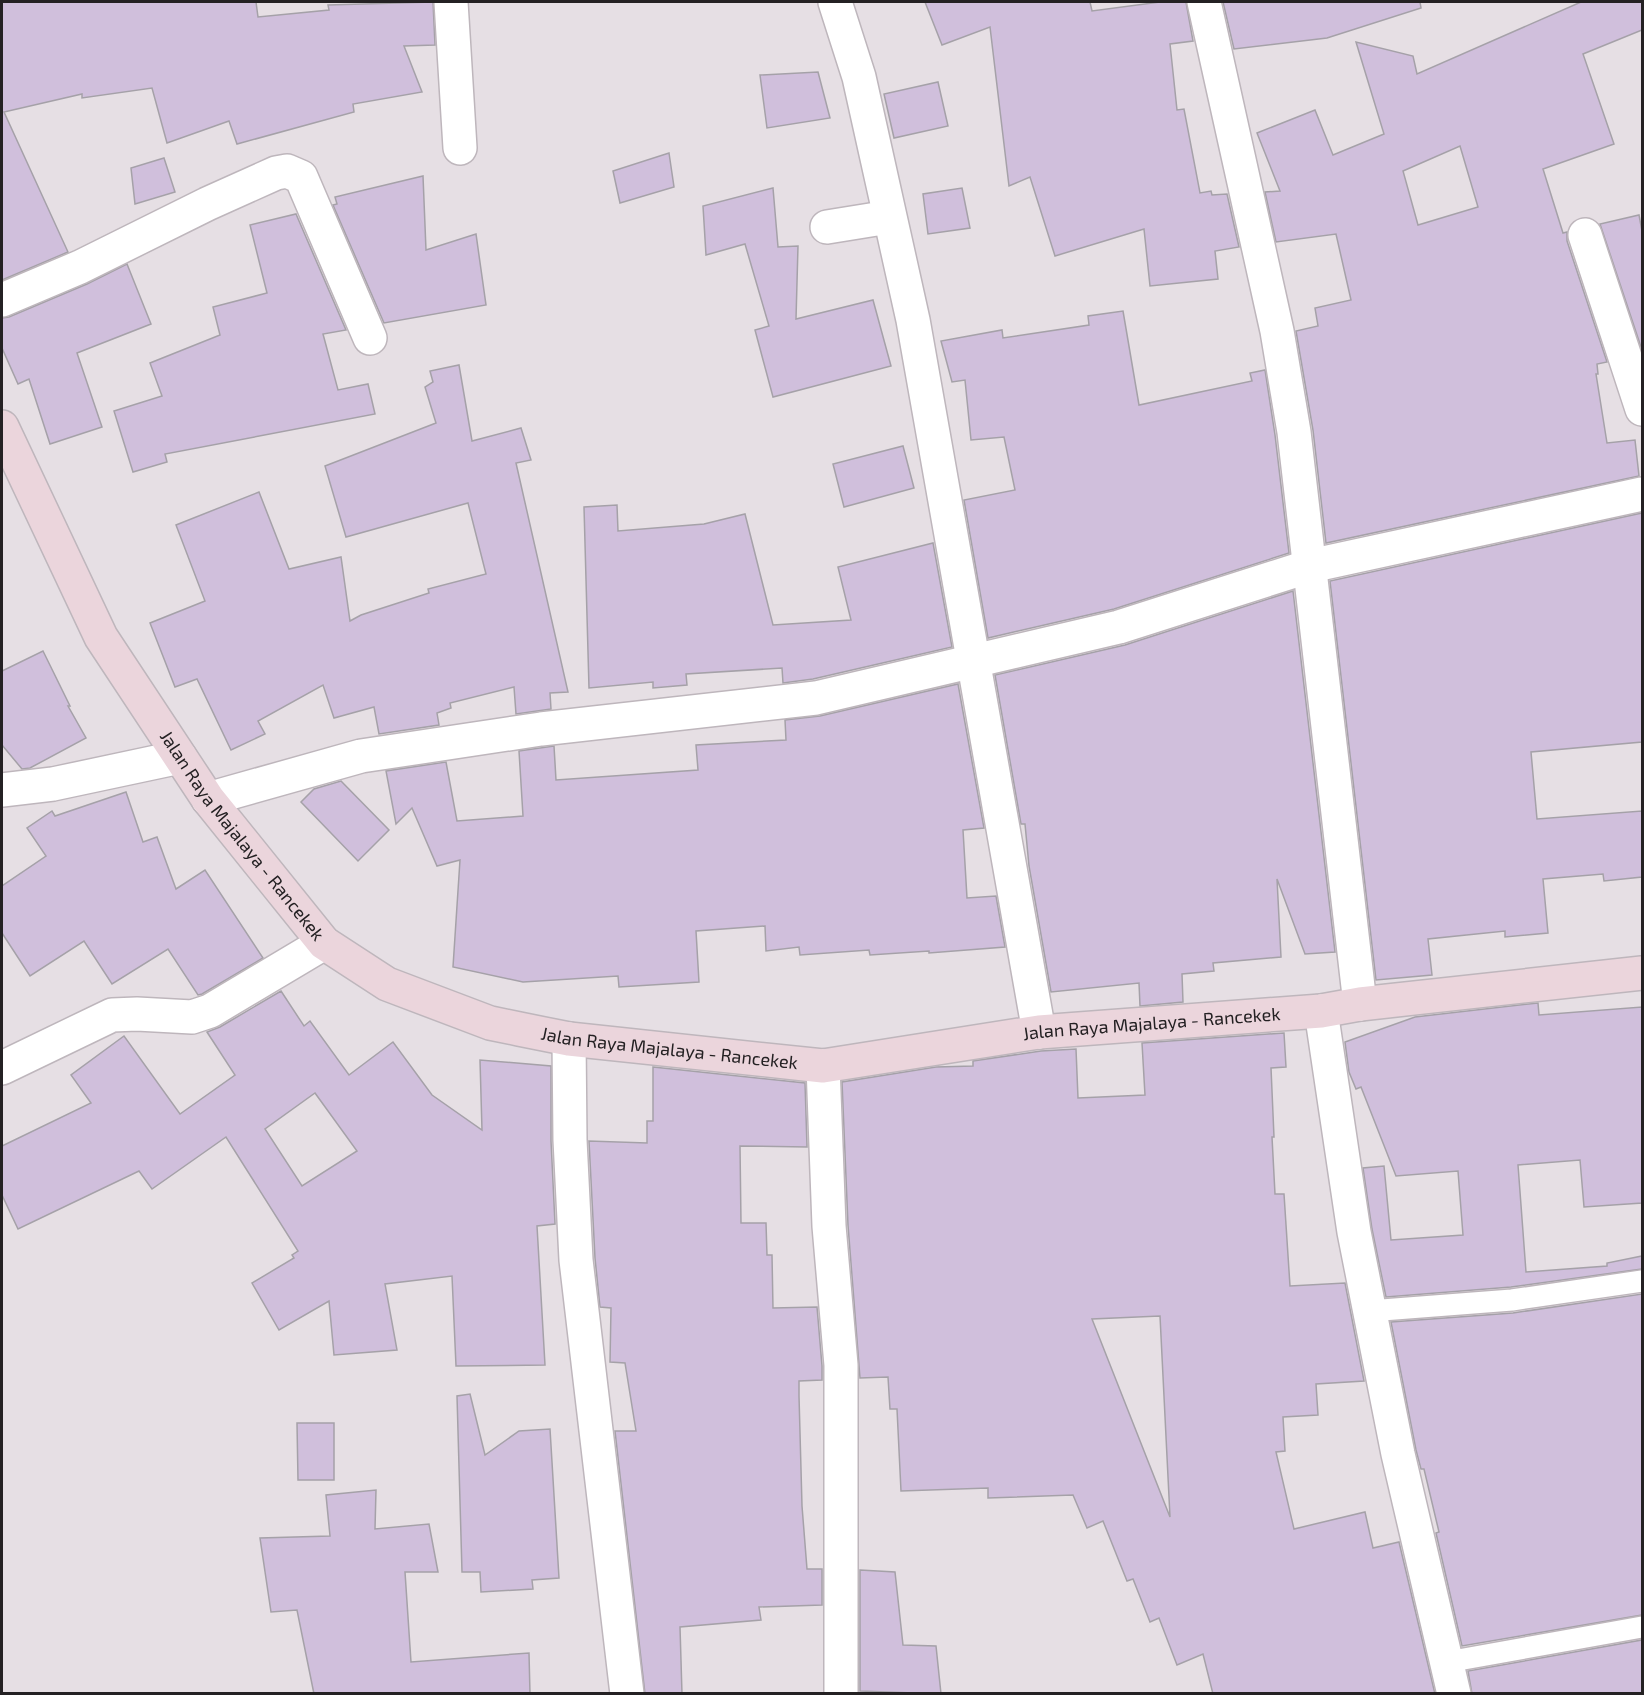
<svg xmlns="http://www.w3.org/2000/svg" width="1644" height="1695" font-family="'Exo 2',sans-serif">
  <style>
    .building { fill: #d0bfdc; stroke: #a5a1a8; stroke-width: 1.5; fill-rule: evenodd }
    .lines { fill: none; stroke-linecap: round; stroke-linejoin: round }
    .lane-casing { stroke: #beb6bc; stroke-width: 24 }
    .street-casing { stroke: #beb6bc; stroke-width: 36 }
    .secondary-casing { stroke: #beb6bc; stroke-width: 36 }
    .lane { stroke: #fff; stroke-width: 21 }
    .street { stroke: #fff; stroke-width: 33 }
    .secondary { stroke: #ebd5dc; stroke-width: 33 }
    .labels { text-anchor: middle; stroke-width: 4.5; stroke-linejoin: round; paint-order: stroke }
    .street-label { font-size: 18px; fill: #242123; stroke: #fff }
  </style>
  <rect width="100%" height="100%" fill="#e6dfe4"/>
  <g class="building">
    <path d="M 2,2 L 256,2 L 258,17 L 329,10 L 328,5 L 433,2 L 435,45 L 404,46 L 422,92 L 353,104 L 354,112 L 237,144 L 229,121 L 167,143 L 152,88 L 82,98 L 82,94 L 4,112 L 68,252 L 2,280 Z"/>
    <path d="M 925,2 L 1090,2 L 1092,11 L 1160,2 L 1186,2 L 1193,41 L 1170,44 L 1177,110 L 1184,109 L 1200,193 L 1211,191 L 1212,195 L 1227,194 L 1239,247 L 1215,251 L 1218,279 L 1150,286 L 1144,229 L 1055,256 L 1030,177 L 1009,186 L 990,27 L 942,45 Z"/>
    <path d="M 1223,2 L 1420,2 L 1421,8 L 1327,38 L 1234,49 Z"/>
    <path d="M 1581,2 L 1642,2 L 1642,30 L 1583,54 L 1614,144 L 1543,169 L 1563,233 L 1567,232 L 1567,241 L 1607,362 L 1597,364 L 1598,374 L 1596,374 L 1607,443 L 1635,440 L 1639,476 L 1326,543 L 1313,430 L 1296,331 L 1318,326 L 1315,308 L 1351,300 L 1336,234 L 1276,242 L 1265,192 L 1280,191 L 1257,133 L 1315,110 L 1333,155 L 1384,134 L 1356,42 L 1413,56 L 1417,74 ZM 1460,146 L 1478,207 L 1418,225 L 1403,171 Z"/>
    <path d="M 818,72 L 830,118 L 767,128 L 760,75 Z"/>
    <path d="M 938,82 L 948,126 L 894,138 L 884,94 Z"/>
    <path d="M 669,153 L 674,187 L 620,203 L 613,171 Z"/>
    <path d="M 164,158 L 175,192 L 135,204 L 131,168 Z"/>
    <path d="M 423,176 L 426,250 L 476,234 L 486,305 L 384,323 L 333,205 L 337,204 L 335,197 Z"/>
    <path d="M 773,188 L 778,247 L 798,246 L 796,319 L 873,300 L 891,366 L 773,397 L 755,330 L 769,326 L 745,244 L 706,255 L 703,206 Z"/>
    <path d="M 962,188 L 970,228 L 928,234 L 923,194 Z"/>
    <path d="M 296,214 L 346,330 L 323,334 L 338,390 L 368,384 L 375,414 L 165,454 L 167,462 L 133,472 L 114,411 L 162,396 L 150,363 L 220,335 L 213,307 L 267,293 L 250,225 Z"/>
    <path d="M 1639,215 L 1642,231 L 1642,350 L 1600,224 Z"/>
    <path d="M 127,264 L 151,324 L 77,353 L 102,427 L 50,444 L 29,379 L 18,384 L 2,348 L 2,318 L 9,317 L 87,284 Z"/>
    <path d="M 1123,311 L 1139,405 L 1252,381 L 1250,373 L 1265,370 L 1275,435 L 1289,553 L 1114,609 L 988,638 L 964,500 L 1015,490 L 1004,437 L 971,440 L 965,380 L 952,382 L 941,341 L 1002,330 L 1003,338 L 1089,325 L 1088,316 Z"/>
    <path d="M 459,365 L 472,441 L 521,428 L 531,460 L 516,463 L 568,692 L 550,693 L 551,709 L 516,714 L 514,687 L 450,703 L 451,708 L 437,713 L 439,725 L 379,734 L 374,707 L 334,718 L 323,685 L 258,721 L 265,734 L 231,750 L 197,679 L 175,687 L 150,623 L 205,601 L 176,525 L 259,492 L 289,569 L 341,557 L 350,621 L 361,615 L 429,593 L 428,589 L 486,574 L 468,503 L 346,537 L 325,466 L 436,423 L 425,387 L 433,382 L 430,371 Z"/>
    <path d="M 903,446 L 914,488 L 844,507 L 833,464 Z"/>
    <path d="M 617,505 L 618,531 L 704,524 L 745,514 L 773,625 L 851,620 L 838,567 L 933,543 L 952,647 L 813,679 L 783,683 L 782,668 L 686,674 L 687,685 L 653,688 L 653,682 L 589,688 L 584,507 Z"/>
    <path d="M 1642,513 L 1642,742 L 1531,752 L 1537,819 L 1642,811 L 1642,877 L 1604,881 L 1603,874 L 1543,879 L 1548,933 L 1505,937 L 1505,931 L 1428,939 L 1432,975 L 1376,980 L 1330,581 Z"/>
    <path d="M 1293,591 L 1335,952 L 1305,954 L 1277,879 L 1281,957 L 1213,963 L 1214,971 L 1182,974 L 1183,1002 L 1140,1006 L 1139,983 L 1051,992 L 1029,866 L 1025,824 L 1021,824 L 995,675 L 1125,645 Z"/>
    <path d="M 43,651 L 70,706 L 68,706 L 86,738 L 30,768 L 22,769 L 2,745 L 2,671 Z"/>
    <path d="M 958,684 L 984,828 L 963,830 L 967,898 L 996,896 L 1005,947 L 929,953 L 929,951 L 870,955 L 869,950 L 800,955 L 799,947 L 766,951 L 765,926 L 696,931 L 699,982 L 619,987 L 618,976 L 523,982 L 453,967 L 460,860 L 437,866 L 412,808 L 396,824 L 386,771 L 446,762 L 457,821 L 523,816 L 519,751 L 554,746 L 556,780 L 698,770 L 696,745 L 786,740 L 785,720 L 820,716 Z"/>
    <path d="M 341,781 L 389,830 L 358,861 L 301,802 L 314,789 Z"/>
    <path d="M 126,792 L 143,842 L 157,837 L 176,889 L 205,870 L 263,958 L 202,994 L 198,995 L 168,949 L 112,984 L 84,941 L 30,976 L 2,933 L 2,886 L 46,856 L 27,828 L 52,811 L 55,816 Z"/>
    <path d="M 281,991 L 304,1026 L 310,1021 L 349,1075 L 393,1042 L 432,1095 L 482,1130 L 480,1060 L 551,1066 L 551,1141 L 555,1224 L 537,1226 L 545,1365 L 456,1366 L 452,1276 L 385,1284 L 397,1350 L 334,1355 L 329,1301 L 279,1330 L 252,1283 L 294,1258 L 292,1255 L 298,1251 L 226,1137 L 152,1189 L 139,1171 L 18,1229 L 2,1195 L 2,1146 L 91,1103 L 71,1075 L 124,1036 L 180,1114 L 235,1075 L 207,1032 L 220,1027 ZM 315,1093 L 357,1151 L 302,1186 L 265,1129 Z"/>
    <path d="M 1538,1003 L 1539,1015 L 1642,1007 L 1642,1203 L 1584,1207 L 1580,1160 L 1518,1165 L 1526,1272 L 1607,1266 L 1607,1263 L 1642,1256 L 1642,1269 L 1511,1287 L 1386,1297 L 1372,1229 L 1363,1168 L 1384,1166 L 1391,1240 L 1463,1235 L 1458,1171 L 1396,1176 L 1361,1087 L 1356,1089 L 1349,1072 L 1345,1042 L 1415,1017 Z"/>
    <path d="M 1284,1033 L 1286,1067 L 1271,1068 L 1274,1137 L 1272,1137 L 1275,1194 L 1284,1194 L 1290,1286 L 1345,1283 L 1364,1381 L 1316,1384 L 1318,1415 L 1283,1417 L 1285,1451 L 1276,1452 L 1294,1529 L 1365,1512 L 1373,1548 L 1399,1542 L 1435,1694 L 1213,1694 L 1203,1654 L 1177,1665 L 1159,1618 L 1150,1622 L 1133,1579 L 1127,1581 L 1103,1521 L 1087,1528 L 1073,1495 L 988,1498 L 988,1488 L 901,1491 L 897,1409 L 890,1409 L 888,1377 L 860,1378 L 848,1225 L 842,1082 L 936,1067 L 973,1066 L 973,1061 L 1041,1051 L 1076,1049 L 1078,1098 L 1145,1095 L 1142,1043 ZM 1160,1316 L 1170,1517 L 1092,1319 Z"/>
    <path d="M 653,1067 L 805,1083 L 807,1147 L 740,1146 L 741,1223 L 766,1223 L 767,1255 L 772,1255 L 773,1308 L 817,1307 L 822,1366 L 822,1380 L 799,1381 L 799,1396 L 802,1506 L 807,1569 L 822,1569 L 822,1605 L 759,1607 L 761,1620 L 680,1627 L 682,1694 L 645,1694 L 615,1431 L 636,1431 L 625,1363 L 610,1362 L 611,1308 L 600,1307 L 595,1258 L 589,1141 L 647,1143 L 647,1121 L 653,1121 Z"/>
    <path d="M 1642,1294 L 1642,1615 L 1462,1646 L 1436,1533 L 1439,1532 L 1424,1469 L 1421,1469 L 1416,1450 L 1391,1322 L 1513,1313 Z"/>
    <path d="M 470,1394 L 485,1455 L 519,1431 L 550,1429 L 559,1578 L 532,1580 L 533,1589 L 481,1592 L 480,1572 L 462,1572 L 457,1396 Z"/>
    <path d="M 297,1423 L 334,1423 L 334,1480 L 298,1480 Z"/>
    <path d="M 376,1490 L 375,1529 L 429,1524 L 438,1572 L 405,1572 L 411,1662 L 529,1653 L 530,1694 L 314,1694 L 297,1610 L 271,1612 L 260,1538 L 330,1536 L 326,1495 Z"/>
    <path d="M 860,1570 L 895,1572 L 903,1645 L 936,1646 L 941,1694 L 860,1691 Z"/>
    <path d="M 1642,1640 L 1642,1694 L 1472,1694 L 1468,1671 Z"/>
  </g>
  <g class="lines">
    <defs>
      <g id="lane">
        <path d="M 1369,1311 L 1512,1300 L 1642,1281"/>
        <path d="M 1447,1662 L 1642,1627"/>
      </g>
      <g id="street">
        <path d="M 451,2 L 460,148"/>
        <path d="M 835,2 L 859,77 L 913,320 L 1039,1032"/>
        <path d="M 1204,2 L 1277,331 L 1294,432 L 1360,1004"/>
        <path d="M 827,227 L 889,217"/>
        <path d="M 1585,235 L 1642,409"/>
        <path d="M 2,300 L 80,267 L 207,204 L 276,173 L 287,171 L 301,177 L 370,338"/>
        <path d="M 2,790 L 53,784 L 180,757"/>
        <path d="M 208,799 L 361,756 L 541,729 L 816,698 L 1119,627 L 1310,566 L 1642,494"/>
        <path d="M 1321,1011 L 1354,1232 L 1398,1454 L 1454,1694"/>
        <path d="M 569,1039 L 570,1140 L 576,1260 L 627,1694"/>
        <path d="M 823,1066 L 829,1226 L 841,1365 L 841,1694"/>
        <path d="M 2,1068 L 112,1015 L 137,1014 L 192,1017 L 210,1011 L 324,943"/>
      </g>
      <g id="secondary">
        <path id="s1" d="M 2,427 L 101,637 L 208,799 L 324,943 L 387,984 L 490,1023 L 519,1029 L 569,1039 L 823,1066 L 1039,1032 L 1321,1011 L 1360,1004 L 1642,973"/>
      </g>
    </defs>
    <use href="#lane" class="lane-casing"/>
    <use href="#street" class="street-casing"/>
    <use href="#secondary" class="secondary-casing"/>
    <use href="#lane" class="lane"/>
    <use href="#street" class="street"/>
    <use href="#secondary" class="secondary"/>
  </g>
  <g class="labels">
    <g class="street-label">
      <text dy="6" stroke="none"><textPath href="#s1" startOffset="476">Jalan Raya Majalaya - Rancekek</textPath></text>
      <text dy="6" stroke="none"><textPath href="#s1" startOffset="1464">Jalan Raya Majalaya - Rancekek</textPath></text>
      <text dy="6" stroke="none"><textPath href="#s1" startOffset="978">Jalan Raya Majalaya - Rancekek</textPath></text>
    </g>
  </g>
  <rect width="1644" height="1695" fill="none" stroke="#242123" stroke-width="6"/>
</svg>
